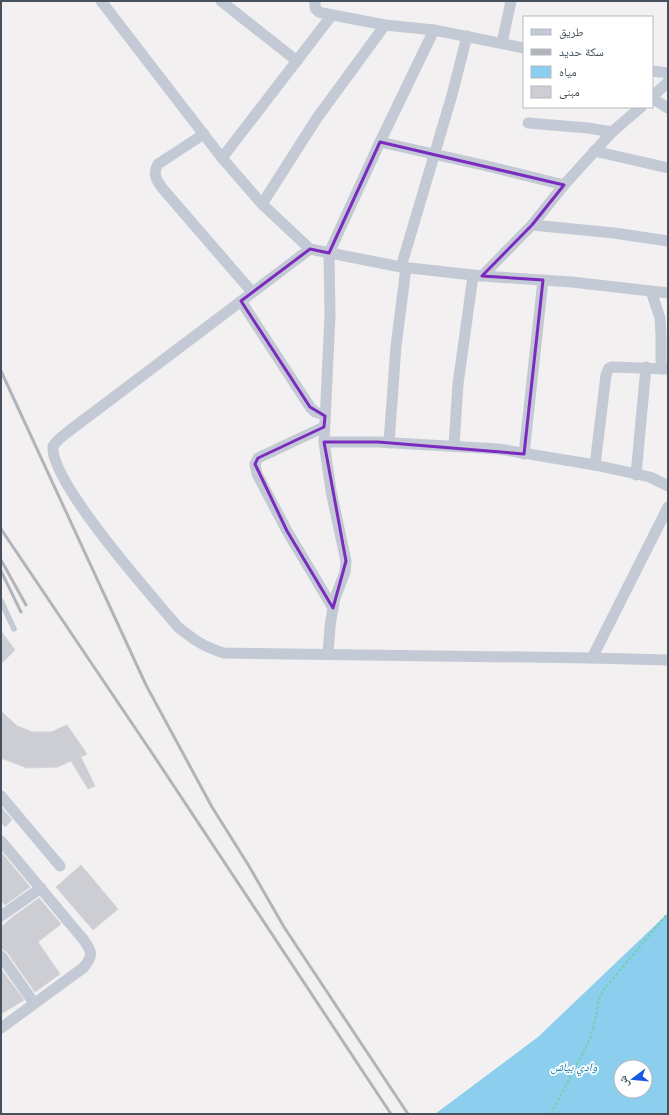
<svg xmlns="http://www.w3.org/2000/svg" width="669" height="1115" font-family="Figtree,'Noto Naskh Arabic',sans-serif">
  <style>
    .water { fill: #8bceed; fill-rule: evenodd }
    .building { fill: #ccced4; stroke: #d4d5db }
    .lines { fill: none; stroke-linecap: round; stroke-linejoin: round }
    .path { stroke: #76cfac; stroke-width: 2; stroke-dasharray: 3 2; stroke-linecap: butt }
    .service { stroke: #c3cad5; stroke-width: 5.5 }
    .minor { stroke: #c3cad5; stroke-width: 11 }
    .rail { stroke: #b2b4ba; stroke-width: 3 }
    .marked { fill: none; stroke: #7b2cbf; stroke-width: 3; stroke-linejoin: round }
    .labels { text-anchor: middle; stroke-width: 3.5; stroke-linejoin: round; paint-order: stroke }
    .water-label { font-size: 12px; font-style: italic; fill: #0b7aae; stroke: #fff }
  </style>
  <rect width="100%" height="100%" fill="#f2f0f0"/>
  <path class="water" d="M 668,913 L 668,1114 L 435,1114 L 538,1037 ZM 621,1067 L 645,1067 L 645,1091 L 621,1091 Z"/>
  <g class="building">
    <path d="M 1,631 L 15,650 L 1,664 Z"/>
    <path d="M 1,711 L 17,726 L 33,732 L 51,732 L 67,725 L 87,754 L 81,757 L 95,786 L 88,789 L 71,761 L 58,767 L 27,768 L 1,758 Z"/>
    <path d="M 1,807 L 12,820 L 5,827 L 1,822 Z"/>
    <path d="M 1,852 L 30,887 L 5,905 L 1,900 Z"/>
    <path d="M 81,865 L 118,909 L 93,930 L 56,887 Z"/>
    <path d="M 39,898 L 61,924 L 38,942 L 60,974 L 35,992 L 7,952 L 1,948 L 1,927 L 14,916 Z"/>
    <path d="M 1,969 L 24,1000 L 1,1014 Z"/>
  </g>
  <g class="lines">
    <path class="path" d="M 551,1114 L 586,1047 L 593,1030 L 599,999 L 605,988 L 668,913"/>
    <path class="service" d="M 1,601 L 14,629"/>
    <g class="minor">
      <path d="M 101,1 L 222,158 L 262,204 L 310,249 L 401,267 L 482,276 L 532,225 L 564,185 L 612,132 L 641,107"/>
      <path d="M 221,1 L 297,61"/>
      <path d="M 315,1 L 315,8 L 319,12 L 322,13 L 385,25 L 434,30 L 524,48"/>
      <path d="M 434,30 L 380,142 L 329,253 L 330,315 L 324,442 L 378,442 L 499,449 L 595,465 L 650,477 L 668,486"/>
      <path d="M 502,43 L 511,1"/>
      <path d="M 652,71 L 668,73"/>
      <path d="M 652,97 L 668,82"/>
      <path d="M 652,98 L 668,108"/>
      <path d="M 528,123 L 588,128 L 612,132"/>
      <path d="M 204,134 L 158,164 C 152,174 157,181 163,189 L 252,292"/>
      <path d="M 380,142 L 487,166 L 564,185"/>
      <path d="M 594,151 L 668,168"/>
      <path d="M 222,158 L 332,15"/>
      <path d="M 262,204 L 317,118 L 385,25"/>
      <path d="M 532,225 L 614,233 L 668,241"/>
      <path d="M 310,249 L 73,428 L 59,439 L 53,446 C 49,481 152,596 178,627 C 194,640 204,647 224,653 L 592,658 L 668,660"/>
      <path d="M 401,267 L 452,95 L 467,36"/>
      <path d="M 482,276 L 572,282 L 668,293"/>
      <path d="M 651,291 L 660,318 L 661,336 L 661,369"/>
      <path d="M 241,301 L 310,407 L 315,412 L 325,415"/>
      <path d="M 324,427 L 258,458 L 255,464 L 257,474 L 287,531 L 333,608"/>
      <path d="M 324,442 L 331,491 L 346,561 L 345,572 L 335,598 L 333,608 L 330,626 L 328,654"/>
      <path d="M 389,443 L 396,346 L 406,268"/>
      <path d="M 454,446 L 458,384 L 473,276"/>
      <path d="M 524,454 L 543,280"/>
      <path d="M 595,465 L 606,375 L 609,368 L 612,367 L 668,369"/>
      <path d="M 636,475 L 646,367"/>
      <path d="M 592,658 L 668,507"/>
      <path d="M 1,796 L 60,866"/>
      <path d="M 1,841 L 83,939 C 92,951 94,956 83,968 L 1,1028"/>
      <path d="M 1,916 L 41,888"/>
      <path d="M 1,956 L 34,1003"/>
    </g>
    <g class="rail">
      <path d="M 1,371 L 146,685 L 212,807 L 249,866 L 284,927 L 408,1114"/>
      <path d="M 1,529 L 152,753 L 391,1114"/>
      <path d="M 1,560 L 26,605"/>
      <path d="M 1,571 L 21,612"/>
    </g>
  </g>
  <path class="marked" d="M 380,142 L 564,185 L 532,225 L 482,276 L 543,280 L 524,454 L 378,442 L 324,442 L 346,561 L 333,608 L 287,531 L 255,464 L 258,458 L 324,427 L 325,416 L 310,407 L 241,301 L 310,249 L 329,253 Z"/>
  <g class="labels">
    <g class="water-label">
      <text x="574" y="1071">وادي بياش</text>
    </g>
  </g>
  <rect width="669" height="1115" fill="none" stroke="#47515e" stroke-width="4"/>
  <rect x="523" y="16" width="130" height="92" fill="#ffffff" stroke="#b5b9bf"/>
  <rect x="531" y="29" width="20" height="6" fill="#c3cad5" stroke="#b5b9bf"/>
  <text x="559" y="36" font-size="12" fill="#47515e">طريق</text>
  <rect x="531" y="49" width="20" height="6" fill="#b2b4ba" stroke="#b5b9bf"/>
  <text x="559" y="56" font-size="12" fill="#47515e">سكة حديد</text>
  <rect x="531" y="66" width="20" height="12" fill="#8bceed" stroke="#b5b9bf"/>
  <text x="559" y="76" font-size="12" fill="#47515e">مياه</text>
  <rect x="531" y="86" width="20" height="12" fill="#ccced4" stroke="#b5b9bf"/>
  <text x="559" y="96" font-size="12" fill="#47515e">مبنى</text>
  <g transform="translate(633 1079) rotate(254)"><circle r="19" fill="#ffffff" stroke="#b5b9bf"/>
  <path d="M0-3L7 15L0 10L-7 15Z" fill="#175be5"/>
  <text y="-6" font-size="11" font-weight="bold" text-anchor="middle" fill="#47515e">ش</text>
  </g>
</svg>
